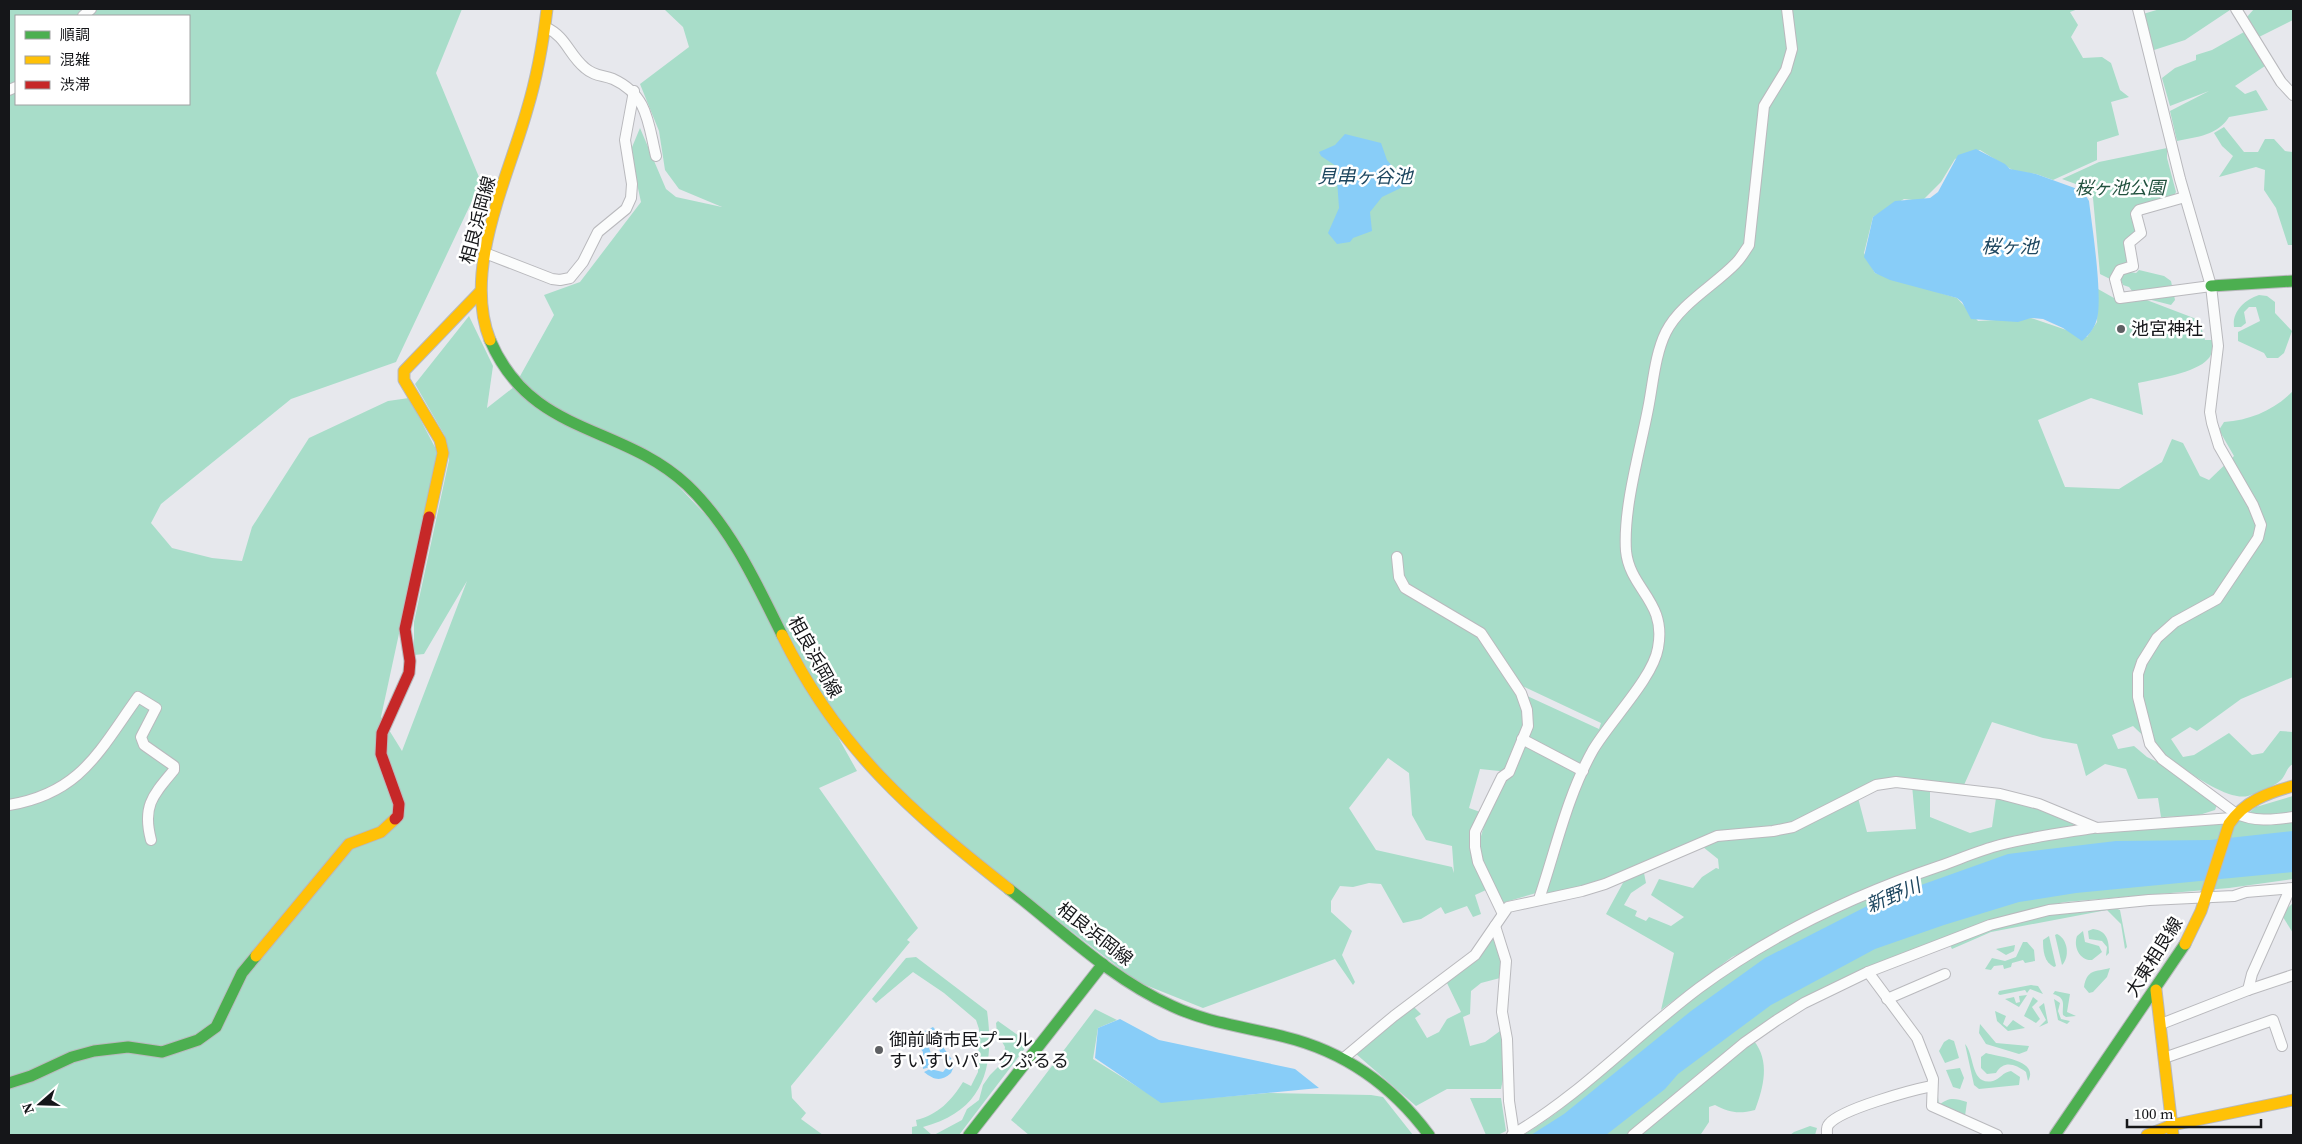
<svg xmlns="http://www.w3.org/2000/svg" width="2302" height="1144" font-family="'Source Serif 4','Noto Sans JP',serif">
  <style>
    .green { fill: #a8ddc9; fill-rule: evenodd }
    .water { fill: #88cdf8 }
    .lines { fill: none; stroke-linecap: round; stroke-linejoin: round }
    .street-casing { stroke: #b9b9bd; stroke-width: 12 }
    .fast-casing { stroke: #b9b9bd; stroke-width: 13 }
    .slow-casing { stroke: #b9b9bd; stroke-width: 13 }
    .jam-casing { stroke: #b9b9bd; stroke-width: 13 }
    .street { stroke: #fbfcfc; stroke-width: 10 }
    .fast { stroke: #4caf50; stroke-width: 11 }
    .slow { stroke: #ffc107; stroke-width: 11 }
    .jam { stroke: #c62828; stroke-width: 11 }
    .poi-dot { fill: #5e6063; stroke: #fff; stroke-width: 2 }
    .labels { text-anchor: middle; stroke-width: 5; stroke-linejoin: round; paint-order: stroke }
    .park-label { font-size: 18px; font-style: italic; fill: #21513e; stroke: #fff }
    .street-label { font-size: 18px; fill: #151619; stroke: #fff }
    .poi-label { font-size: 18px; fill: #151619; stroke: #fff; text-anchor: start }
    .water-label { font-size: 19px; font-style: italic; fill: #1e4760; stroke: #fff }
  </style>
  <rect width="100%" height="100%" fill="#e7e8ed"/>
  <g class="green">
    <path d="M 9,9 L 462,9 L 436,73 L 481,182 L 396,362 L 291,399 L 161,504 L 151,523 L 172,548 L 212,558 L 242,561 L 252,527 L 309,438 L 388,401 L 409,398 L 438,453 L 381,717 L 402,751 L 467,581 L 424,654 L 414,655 L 414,622 L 449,460 L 445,436 L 415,384 L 469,316 L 493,366 L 487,408 L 514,387 L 554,315 L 544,295 L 580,282 L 641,202 L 630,152 L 640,128 L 666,189 L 676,197 L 722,207 L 679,189 L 665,170 L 659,131 L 640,84 L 689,47 L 683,27 L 664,9 L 2078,9 L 2070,12 L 2078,25 L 2071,37 L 2083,58 L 2102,57 L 2111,63 L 2120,90 L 2129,97 L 2111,102 L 2119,135 L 2097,142 L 2097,160 L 2053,180 L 2036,174 L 2014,171 L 1980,150 L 1955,159 L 1941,182 L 1922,201 L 1904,199 L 1873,217 L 1864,253 L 1875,273 L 1957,298 L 1978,321 L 2031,318 L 2087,337 L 2097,322 L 2098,289 L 2121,302 L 2144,299 L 2199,320 L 2205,340 L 2212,340 C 2212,347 2213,354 2208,359 C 2196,373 2156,379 2138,383 L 2143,415 L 2091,398 L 2038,420 L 2065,487 L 2119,489 L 2162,462 L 2172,439 L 2183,443 L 2200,476 L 2209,480 L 2234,456 L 2219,430 L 2224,422 C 2251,420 2274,410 2293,391 L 2293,677 L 2241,699 L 2197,731 L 2190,727 L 2171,739 L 2183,757 L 2194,755 L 2229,733 L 2252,755 L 2263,753 L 2280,731 L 2293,732 L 2293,764 C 2287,767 2286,774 2282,779 C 2276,786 2256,793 2248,796 C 2220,803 2153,746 2133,726 L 2112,735 L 2118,749 L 2134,746 L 2147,757 L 2170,768 L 2217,805 L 2215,810 L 2196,816 L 2161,817 L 2158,798 L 2138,799 L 2126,769 L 2105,764 L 2086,776 L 2077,744 L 2043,738 L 1992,722 L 1964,785 L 1930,786 L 1930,817 L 1970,833 L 1992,827 L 1996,798 L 2034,805 L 2081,828 L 2004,844 L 1929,870 L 2038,840 L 2094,830 L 2239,821 L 2256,807 L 2293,796 L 2293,879 L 2229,888 L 2065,902 L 2036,908 L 1804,1003 L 1706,1067 L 1626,1135 L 1523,1135 C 1583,1100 1630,1045 1683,1001 C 1713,976 1749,956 1781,934 L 1732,957 L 1661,1010 L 1674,953 L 1606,914 L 1624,881 L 1644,873 L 1646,883 L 1631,893 L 1624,905 L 1637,911 L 1635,916 L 1646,921 L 1649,917 L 1671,926 L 1684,917 L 1651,895 L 1659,879 L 1693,888 L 1702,877 L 1716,868 L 1719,869 L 1718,859 L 1698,843 L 1611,879 L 1552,895 L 1543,891 L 1502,903 L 1476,853 L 1484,826 L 1509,772 L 1480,769 L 1469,808 L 1483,813 C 1473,846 1469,857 1486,890 L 1475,895 L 1481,914 L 1473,917 L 1467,906 L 1445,914 L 1441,907 L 1421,919 L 1403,923 L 1381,884 L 1369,883 L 1353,887 L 1340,886 L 1331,901 L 1331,912 L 1352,931 L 1342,955 L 1355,982 L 1353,985 L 1335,959 L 1203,1008 L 1138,982 L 980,862 L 877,775 L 810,687 L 857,771 L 819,788 L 918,928 L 907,940 L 910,942 L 791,1086 L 792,1098 L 806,1113 L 801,1119 L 823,1135 L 9,1135 ZM 16,16 L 189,16 L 189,104 L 16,104 ZM 665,472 L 728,534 L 720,530 ZM 1514,682 L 1601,723 L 1599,729 L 1521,693 ZM 1388,758 L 1409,773 L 1412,815 L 1426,840 L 1452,846 L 1454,873 L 1452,867 L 1376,850 L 1349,808 ZM 1876,785 L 1912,785 L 1916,829 L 1867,832 L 1857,794 Z"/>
    <path d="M 2160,9 L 2230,9 L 2230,10 L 2185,40 L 2154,50 L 2143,14 Z"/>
    <path d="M 2254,9 L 2293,9 L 2293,20 L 2259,37 L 2247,17 Z"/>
    <path d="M 2244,32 L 2268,64 L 2235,86 L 2245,94 L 2256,90 L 2268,110 L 2229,117 C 2218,135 2197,137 2177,141 L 2170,111 L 2209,91 L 2170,106 L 2162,78 L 2175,68 L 2196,60 L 2196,55 L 2212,50 Z"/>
    <path d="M 2224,127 L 2244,152 L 2258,152 L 2265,139 L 2274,139 L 2285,151 L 2293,152 L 2293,245 L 2288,245 L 2276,208 L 2264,190 L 2265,170 L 2256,167 L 2219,177 L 2233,156 L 2222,146 L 2214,133 Z"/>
    <path d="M 2167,148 L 2167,158 L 2176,192 L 2172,199 L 2139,210 L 2139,235 L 2129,243 L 2133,265 L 2112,280 L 2100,274 L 2093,198 L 2084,187 L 2062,179 L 2099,162 Z"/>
    <path d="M 2139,270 L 2164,276 L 2171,281 L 2175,300 L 2171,305 L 2136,296 L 2129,287 L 2123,285 L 2119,275 L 2125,271 L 2136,273 Z"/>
    <path d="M 2259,295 L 2267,296 L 2275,302 L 2275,313 L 2292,331 L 2284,353 L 2278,358 L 2267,358 L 2264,353 L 2238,341 L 2238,332 L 2260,321 L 2256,307 L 2249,307 L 2244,312 L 2246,323 L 2241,327 L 2234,327 C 2232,312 2244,300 2259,295 Z"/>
    <path d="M 2293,903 L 2293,933 L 2281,914 Z"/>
    <path d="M 2108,905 L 2120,910 L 2127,947 L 2125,949 L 2121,924 L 2107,910 L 1991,932 L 1952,949 L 1949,943 C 2000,921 2054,912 2108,905 Z"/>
    <path d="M 2093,929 C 2107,931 2109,940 2109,953 L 2106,956 L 2107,947 L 2102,941 L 2089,939 L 2088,931 Z"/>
    <path d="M 2083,931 L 2085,942 L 2099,946 L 2102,952 L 2092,960 C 2080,961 2073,947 2077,936 Z"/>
    <path d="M 1495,933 L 1504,963 L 1500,978 L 1481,983 L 1471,991 L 1470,1014 L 1463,1017 L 1470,1046 L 1485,1042 L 1500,1031 C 1514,1042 1504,1073 1501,1089 L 1447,1089 L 1416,1106 L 1355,1053 L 1381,1030 L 1414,1007 L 1421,1014 L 1415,1018 L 1427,1038 L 1439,1032 L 1447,1019 L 1461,1012 L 1447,983 L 1491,935 Z"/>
    <path d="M 2057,934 C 2068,939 2070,957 2062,965 L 2055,935 Z"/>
    <path d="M 2049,936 L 2056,966 L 2054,967 C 2044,962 2043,951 2043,940 Z"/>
    <path d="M 2023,942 L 2027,942 L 2034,950 L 2035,961 L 2025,963 L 2023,960 L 2012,963 L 2011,967 L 2004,969 L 2003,965 L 1994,966 L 1991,970 L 1985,969 L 1992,958 L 2005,961 L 2016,957 Z"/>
    <path d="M 2015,945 L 2014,951 L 2006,955 L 1996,949 Z"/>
    <path d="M 916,957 L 987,1011 C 995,1067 984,1111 923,1127 L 932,1135 L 912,1135 L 912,1127 L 917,1126 L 916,1120 C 938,1115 952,1100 963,1082 L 971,1086 L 978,1072 L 979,1029 L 976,1020 L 944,993 L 913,972 L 876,1003 L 872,999 L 906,958 Z"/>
    <path d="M 2110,968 L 2107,977 L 2093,992 L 2089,993 L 2084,987 C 2087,969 2095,972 2110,968 Z"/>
    <path d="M 2031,985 L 2038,986 L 2043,994 L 2030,989 L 2027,993 L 2025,990 L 2000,995 L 1998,994 L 1999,991 Z"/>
    <path d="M 2055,991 L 2070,994 L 2067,1012 L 2076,1016 L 2066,1017 L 2063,1015 C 2062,1005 2067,998 2053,994 Z"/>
    <path d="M 2027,995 L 2019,1007 L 2005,999 L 2014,997 L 2016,1003 L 2020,1002 L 2019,996 Z"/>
    <path d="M 2033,997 L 2038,1001 L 2032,1007 L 2040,1019 L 2036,1023 L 2024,1016 Z"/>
    <path d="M 2054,999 L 2060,1003 L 2058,1011 L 2061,1019 L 2070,1021 L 2067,1024 L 2058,1020 Z"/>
    <path d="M 2044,1003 L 2048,1023 L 2039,1027 L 2046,1020 L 2039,1007 Z"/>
    <path d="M 1095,1009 L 1117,1020 L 1098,1028 L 1093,1059 L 1162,1102 L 1268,1093 L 1371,1095 L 1383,1097 L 1413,1135 L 1029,1135 L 1011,1120 Z"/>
    <path d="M 1995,1011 L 2006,1016 L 2003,1024 L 2007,1027 L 2013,1020 L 2025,1028 L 2008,1031 L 1997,1021 Z"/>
    <path d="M 998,1021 L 1029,1043 L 959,1135 L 934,1135 L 962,1120 L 967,1109 L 979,1100 L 983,1085 L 990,1075 L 1003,1062 L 1005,1047 L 997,1033 L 996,1023 Z"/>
    <path d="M 1980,1024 L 1996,1043 L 2029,1046 L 2027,1051 L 2019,1054 L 1986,1044 L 1979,1033 Z"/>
    <path d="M 1949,1039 L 1954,1041 L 1959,1058 L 1945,1063 L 1939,1051 L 1944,1042 Z"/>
    <path d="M 1754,1041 C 1770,1061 1764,1087 1755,1110 C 1739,1114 1730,1113 1715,1105 L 1709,1107 L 1709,1122 L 1701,1134 L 1633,1135 Z"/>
    <path d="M 1965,1044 C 1975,1055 1970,1086 1993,1081 C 2000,1079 2003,1072 2011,1071 L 2020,1077 L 2019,1085 L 1979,1089 L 1974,1085 Z"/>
    <path d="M 1986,1053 C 1999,1057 2040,1060 2028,1081 L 2026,1072 C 2015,1064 2004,1060 1996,1073 L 1987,1074 L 1981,1068 L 1981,1057 Z"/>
    <path d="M 1960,1068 L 1964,1078 L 1960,1089 L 1953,1087 L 1946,1070 Z"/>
    <path d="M 1936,1081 L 1939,1105 C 1949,1097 1954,1098 1967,1102 L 1965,1116 L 1932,1103 Z"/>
    <path d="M 1470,1098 L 1501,1098 L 1506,1131 L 1498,1135 L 1486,1135 Z"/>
    <path d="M 1810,1126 L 1817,1128 L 1815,1135 L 1790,1135 L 1794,1132 Z"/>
  </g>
  <g class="water">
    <path d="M 1345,134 L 1381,143 L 1387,160 L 1402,178 L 1405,186 L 1382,197 L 1370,212 L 1372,231 L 1353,238 L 1350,242 L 1337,244 L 1328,233 L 1339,208 L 1336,166 L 1321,156 L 1319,152 L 1335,145 Z"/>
    <path d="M 1976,149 L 2005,164 L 2010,169 L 2036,174 L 2083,191 L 2089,201 C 2092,226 2104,303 2096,322 C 2093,330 2088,336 2082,341 L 2063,328 L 2043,319 L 2031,318 L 2018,322 L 1971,319 L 1962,302 L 1957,298 L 1890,280 L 1875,273 L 1864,257 L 1873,217 L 1895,201 L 1930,198 L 1938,192 L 1958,155 Z"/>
    <path d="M 2293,831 L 2293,872 L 2076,893 L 2019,902 L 1944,925 L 1875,949 L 1771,1005 L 1678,1074 L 1665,1089 L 1606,1135 L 1531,1135 L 1564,1114 L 1691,1011 L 1765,958 L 1879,900 L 2008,854 L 2116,841 L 2210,840 Z"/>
    <path d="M 1120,1019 L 1159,1040 L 1295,1069 L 1319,1088 L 1161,1103 L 1095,1058 L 1098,1028 Z"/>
    <path d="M 933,1027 L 942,1037 L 943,1047 L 955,1064 L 951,1073 C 941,1082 934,1080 924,1072 L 930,1069 L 943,1072 L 947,1067 L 937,1045 L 931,1038 L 926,1038 L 932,1057 L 930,1067 L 923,1069 L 923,1052 L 920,1048 L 923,1032 Z"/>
  </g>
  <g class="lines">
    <defs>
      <g id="street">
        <path d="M 2138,9 L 2180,179 L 2211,286 L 2218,346 L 2210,412 L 2212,423 L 2219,446 L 2253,505 L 2261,525 L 2258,538 L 2217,599 L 2175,622 L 2157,638 L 2142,662 L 2138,674 L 2138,697 L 2150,744 L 2162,759 L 2235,813 C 2253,822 2274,820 2293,817"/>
        <path d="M 2236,9 L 2281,82 L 2293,95"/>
        <path d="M 83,16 L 91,9"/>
        <path d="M 545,27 C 567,37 568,54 585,68 C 594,76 602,75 613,79 C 648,95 648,123 656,156"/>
        <path d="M 9,90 L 16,87"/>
        <path d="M 2185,197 L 2139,210 L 2136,214 L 2141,233 L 2129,243 L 2133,266 L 2120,270 L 2115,279 L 2120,298 L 2211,286"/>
        <path d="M 485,253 L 552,279 L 560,280 L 570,278 L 583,262 L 598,232 L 626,209 L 631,198 L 632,184 L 625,140 L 634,91"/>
        <path d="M 1397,557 L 1399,577 L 1405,588 L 1481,633 L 1521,693 L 1527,710 L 1528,726 L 1509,772 L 1502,777 L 1475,832 L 1475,847 L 1478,862 L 1502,912"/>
        <path d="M 1522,739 L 1583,771"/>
        <path d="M 9,805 C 81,793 99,751 138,697 L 156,708 L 141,737 L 144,745 L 174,766 L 174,770 C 153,795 142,806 151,840"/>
        <path d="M 1539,899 C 1556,849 1567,796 1593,750 C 1610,721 1653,678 1658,648 C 1667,601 1630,590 1626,551 C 1623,508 1640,451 1648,409 C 1653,384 1655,354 1666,332 C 1680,304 1715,285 1736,263 C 1741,258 1745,251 1749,245 L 1764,106 L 1786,70 L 1792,49 L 1787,9"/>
        <path d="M 1495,926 L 1506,961 L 1502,1012 L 1507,1039 L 1509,1101 L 1514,1134"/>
        <path d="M 1868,972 L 1917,1038 L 1933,1079 L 1932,1106 L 1997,1135"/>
        <path d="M 2248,990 L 2252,974 L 2290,889"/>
        <path d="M 1887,999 L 1945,974"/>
        <path d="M 2161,1024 L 2248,990 L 2293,975"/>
        <path d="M 1345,1057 L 1394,1016 L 1475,955 L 1508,907 L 1582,891 L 1605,884 L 1717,836 L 1773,831 L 1793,827 L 1876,785 L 1896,782 L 2000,794 L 2039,804 L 2097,828 L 2232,818"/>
        <path d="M 2164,1058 L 2273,1020 L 2282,1046"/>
        <path d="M 1512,1135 C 1581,1095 1635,1036 1699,988 C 1772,934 1854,895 1940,866 C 1960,859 1980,850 2000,845 C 2031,837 2062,833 2093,828"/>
        <path d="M 1633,1135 L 1744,1043 L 1777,1020 L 1804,1003 L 1868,972 L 1990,925 L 2049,910 L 2149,900 L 2234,896 L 2246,892 L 2293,888"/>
        <path d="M 1827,1135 C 1827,1131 1826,1127 1829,1124 C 1841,1109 1912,1090 1932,1086"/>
      </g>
      <g id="fast">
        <path d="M 2211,286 L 2293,281"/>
        <path d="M 490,340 C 531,436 620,423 687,485 C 730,526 756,582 782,635"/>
        <path d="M 1009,889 C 1062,930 1110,978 1172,1006 C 1208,1023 1247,1027 1285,1037 C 1346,1052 1392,1085 1429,1135"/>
        <path d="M 9,1083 L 31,1076 L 72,1057 L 94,1051 L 128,1047 L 162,1052 L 198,1040 L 216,1027 L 242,973 L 256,956"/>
        <path d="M 969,1135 L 1103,964"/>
        <path d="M 2055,1135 L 2185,944"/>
      </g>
      <g id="slow">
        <path d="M 490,340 C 462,270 508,178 527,110 C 537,77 543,43 547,9"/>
        <path d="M 429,517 L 443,453 L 440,440 L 404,380 L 404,371 L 480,292"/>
        <path d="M 782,635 C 838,749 911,812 1009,889"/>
        <path d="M 2185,944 L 2201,911 L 2229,824 C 2245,801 2267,793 2293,786"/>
        <path d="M 256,956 L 349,844 L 381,832 L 395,819"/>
        <path d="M 2156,990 L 2173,1135"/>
        <path d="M 2147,1135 L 2172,1125 L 2293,1100"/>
      </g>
      <path id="jam" d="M 395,819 L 398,816 L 399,804 L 381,754 L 382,733 L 409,673 L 410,661 L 405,629 L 429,517"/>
    </defs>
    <use href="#street" class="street-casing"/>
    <use href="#fast" class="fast-casing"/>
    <use href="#slow" class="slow-casing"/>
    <use href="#jam" class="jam-casing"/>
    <use href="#street" class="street"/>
    <use href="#fast" class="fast"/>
    <use href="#slow" class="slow"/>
    <use href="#jam" class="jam"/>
  </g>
  <g class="poi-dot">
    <circle cx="2121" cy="329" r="5"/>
    <circle cx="879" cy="1050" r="5"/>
  </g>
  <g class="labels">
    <g class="park-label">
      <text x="2120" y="194">桜ヶ池公園</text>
    </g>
    <g class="street-label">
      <text transform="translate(478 220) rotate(-75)" y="6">相良浜岡線</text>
      <text transform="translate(815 657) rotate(61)" y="6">相良浜岡線</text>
      <text transform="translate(1095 934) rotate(38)" y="6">相良浜岡線</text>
      <text transform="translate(2154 957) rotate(-58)" y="6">大東相良線</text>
    </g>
    <g class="poi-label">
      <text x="2131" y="335">池宮神社</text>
      <text x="889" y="1046">御前崎市民プール<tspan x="889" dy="21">すいすいパークぷるる</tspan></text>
    </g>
    <g class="water-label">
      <text x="1365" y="183">見串ヶ谷池</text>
      <text x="2010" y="253">桜ヶ池</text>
      <text transform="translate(1893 895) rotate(-23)" y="7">新野川</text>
    </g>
  </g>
  <rect width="2302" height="1144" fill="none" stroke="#151619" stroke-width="20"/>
  <rect x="15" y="15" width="175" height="90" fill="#ffffff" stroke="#a1a2a3"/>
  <rect x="25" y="31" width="25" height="8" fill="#4caf50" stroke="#a1a2a3"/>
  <text x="60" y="40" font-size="15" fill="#151619">順調</text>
  <rect x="25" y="56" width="25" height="8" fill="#ffc107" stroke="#a1a2a3"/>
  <text x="60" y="65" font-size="15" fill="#151619">混雑</text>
  <rect x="25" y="81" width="25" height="8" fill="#c62828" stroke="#a1a2a3"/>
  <text x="60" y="90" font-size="15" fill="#151619">渋滞</text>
  <g transform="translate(40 1104) rotate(250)" stroke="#ffffff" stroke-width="4" paint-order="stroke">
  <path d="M0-4L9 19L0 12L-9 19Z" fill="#151619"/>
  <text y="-8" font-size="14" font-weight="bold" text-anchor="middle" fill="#151619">N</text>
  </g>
  <path d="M2127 1119v8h134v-8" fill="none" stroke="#151619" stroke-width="2.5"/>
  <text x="2134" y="1119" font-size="15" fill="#151619" stroke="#ffffff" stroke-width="4" paint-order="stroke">100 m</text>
</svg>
